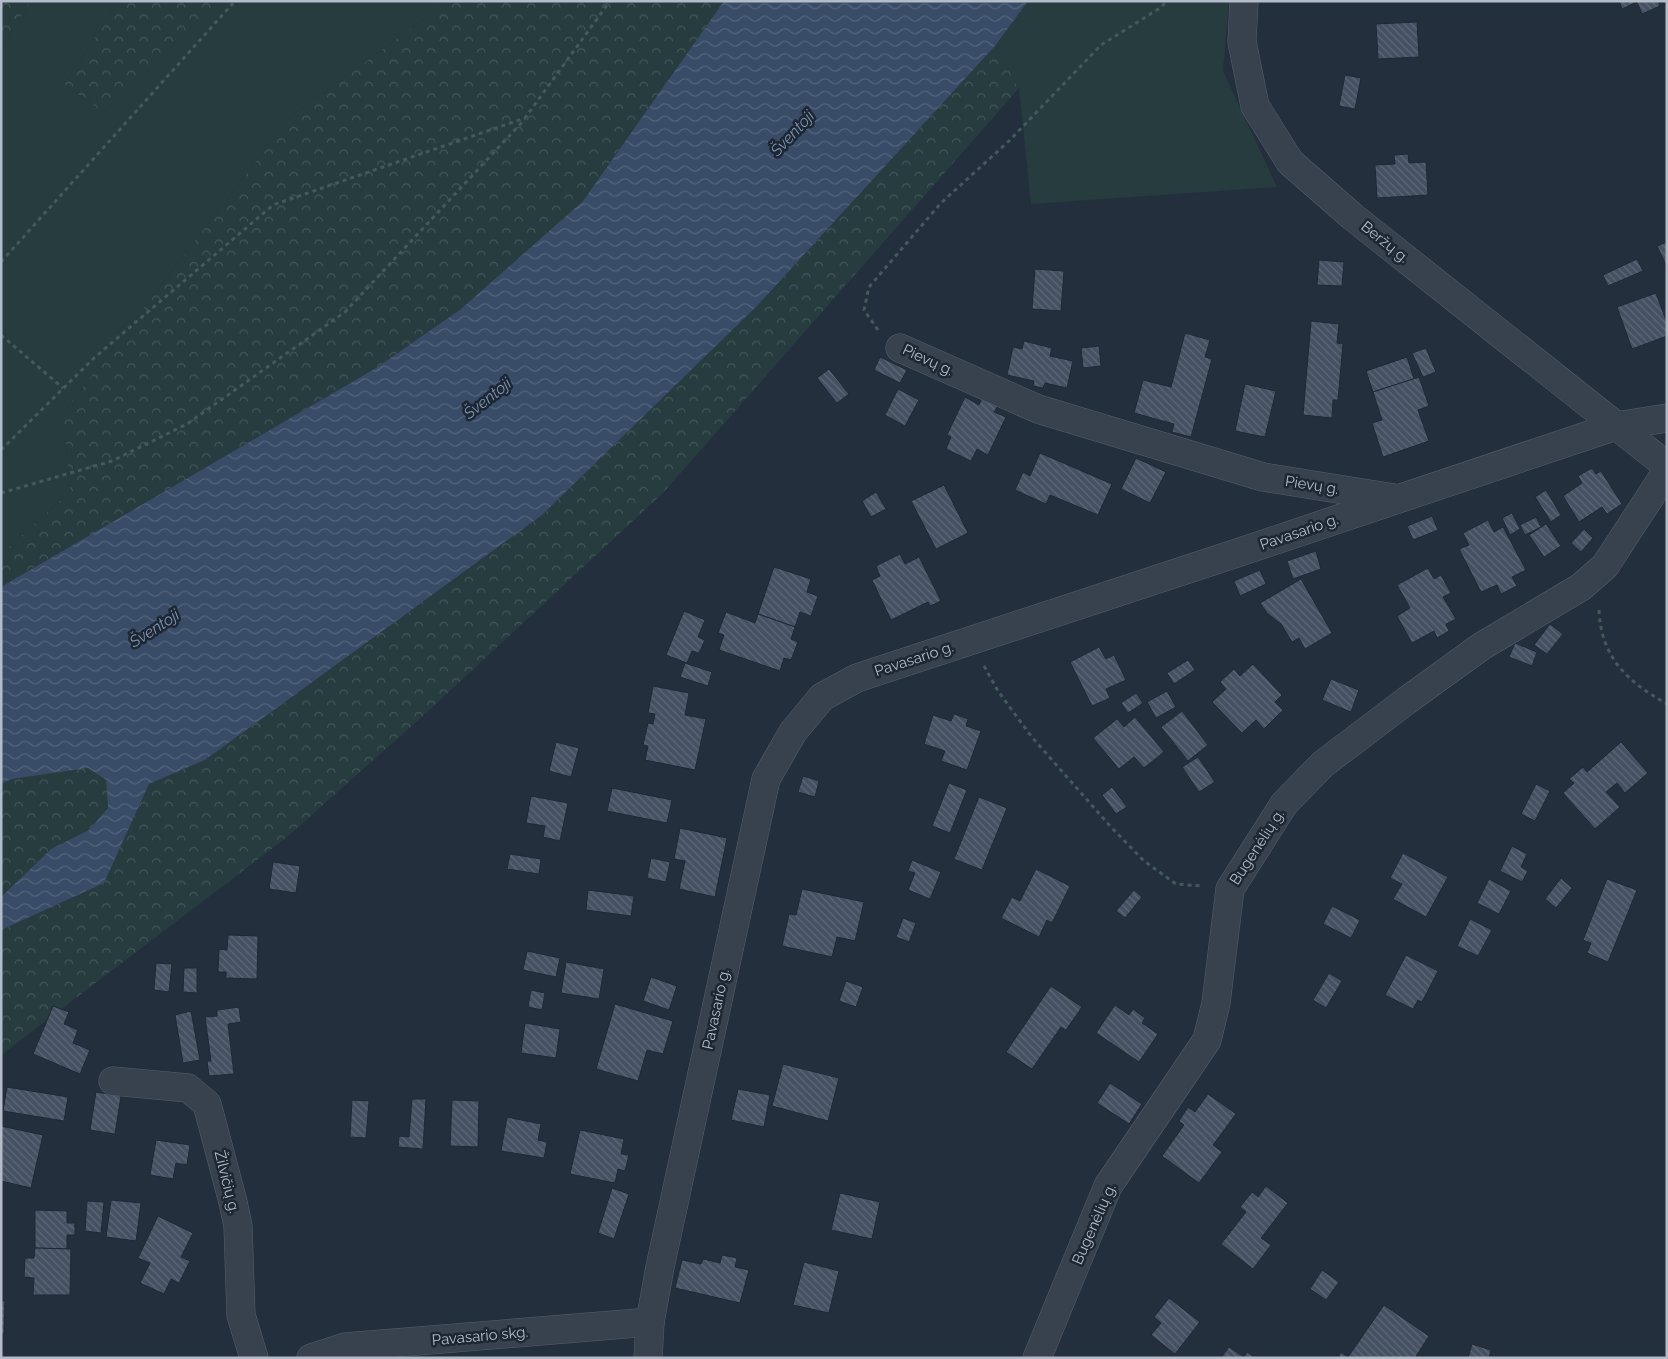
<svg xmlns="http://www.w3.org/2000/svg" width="1668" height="1359" font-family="Raleway,sans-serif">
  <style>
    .grass { fill: #263c3f }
    .forest { fill: url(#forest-crowns) }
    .water { fill: url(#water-waves) }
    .building { fill: url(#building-back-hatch); stroke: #1f2835 }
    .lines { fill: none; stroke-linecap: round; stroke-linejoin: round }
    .minor-casing { stroke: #565f6c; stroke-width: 29 }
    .path { stroke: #44595c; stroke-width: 3; stroke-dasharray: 4 4; stroke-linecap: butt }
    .minor { stroke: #38414e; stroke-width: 28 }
    .labels { text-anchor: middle; stroke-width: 5; stroke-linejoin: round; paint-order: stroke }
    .street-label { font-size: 15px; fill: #b4bcc9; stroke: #1d2633 }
    .water-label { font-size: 16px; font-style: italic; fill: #7c92b1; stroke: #1d2633 }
  </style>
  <defs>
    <pattern id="forest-crowns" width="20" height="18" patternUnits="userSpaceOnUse" patternTransform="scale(1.25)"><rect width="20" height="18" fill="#263c3f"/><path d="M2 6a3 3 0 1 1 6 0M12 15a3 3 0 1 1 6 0" fill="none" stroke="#435659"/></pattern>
    <pattern id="water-waves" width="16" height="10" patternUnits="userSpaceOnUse" patternTransform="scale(1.25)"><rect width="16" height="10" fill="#394c67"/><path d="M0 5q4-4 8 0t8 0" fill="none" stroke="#53647b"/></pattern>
    <pattern id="building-back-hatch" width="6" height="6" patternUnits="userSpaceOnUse" patternTransform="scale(1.25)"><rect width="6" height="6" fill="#455162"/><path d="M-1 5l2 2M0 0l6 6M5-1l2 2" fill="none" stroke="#5d6877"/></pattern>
  </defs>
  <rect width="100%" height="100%" fill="#242f3e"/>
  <g class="grass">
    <path d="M 31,1 L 120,1 L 64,84 L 104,113 L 218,1 L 449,1 L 290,117 L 63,413 L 70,492 L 1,554 L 1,49 Z"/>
    <path d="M 1028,1 L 1229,1 L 1223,71 L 1277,187 L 1031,204 L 1019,88 L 995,46 Z"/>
  </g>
  <g class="forest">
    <path d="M 1,1 L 31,1 L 1,49 Z"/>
    <path d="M 120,1 L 218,1 L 104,113 L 64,84 Z"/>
    <path d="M 449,1 L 724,1 L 583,201 L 461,309 L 376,368 L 1,587 L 1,554 L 70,492 L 63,413 L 290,117 Z"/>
    <path d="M 995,46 L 1019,88 L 662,494 L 426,713 L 287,837 L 1,1055 L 1,930 L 104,883 L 149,784 L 205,760 L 542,515 L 757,306 Z"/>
    <path d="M 88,768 L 106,780 L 108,808 L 89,830 L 51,849 L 1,897 L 1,784 L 12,779 Z"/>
  </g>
  <path class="water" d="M 724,1 L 1028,1 L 995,46 L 757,306 L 542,515 L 205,760 L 149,784 L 104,883 L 1,930 L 1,897 L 51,849 L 89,830 L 108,808 L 106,780 L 88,768 L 12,779 L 1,784 L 1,587 L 376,368 L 461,309 L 583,201 Z"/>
  <g class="building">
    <path d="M 1619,1 L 1658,1 L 1660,6 L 1642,14 L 1637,2 L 1622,9 Z"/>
    <path d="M 1417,22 L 1419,57 L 1378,59 L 1376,24 Z"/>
    <path d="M 1345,75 L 1361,78 L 1355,109 L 1339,106 Z"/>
    <path d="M 1408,154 L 1409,163 L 1426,162 L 1428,195 L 1377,198 L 1375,165 L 1395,164 L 1394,155 Z"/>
    <path d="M 1667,242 L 1667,267 L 1657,246 Z"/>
    <path d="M 1637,259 L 1643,271 L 1608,286 L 1603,275 Z"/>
    <path d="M 1319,260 L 1344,262 L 1342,286 L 1317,285 Z"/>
    <path d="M 1035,269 L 1064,271 L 1061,311 L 1032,309 Z"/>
    <path d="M 1656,293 L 1667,323 L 1667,336 L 1632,349 L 1617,307 Z"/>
    <path d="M 1311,321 L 1339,324 L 1337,343 L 1343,344 L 1338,400 L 1333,400 L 1332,418 L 1303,415 Z"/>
    <path d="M 1185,333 L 1210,340 L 1205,357 L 1212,359 L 1191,437 L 1172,432 L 1174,424 L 1134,413 L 1143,380 L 1171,387 Z"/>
    <path d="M 1024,341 L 1052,348 L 1050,356 L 1073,361 L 1067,388 L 1045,383 L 1043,388 L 1033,386 L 1034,381 L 1007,375 L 1013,347 L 1022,349 Z"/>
    <path d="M 1099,346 L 1101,366 L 1083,368 L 1081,348 Z"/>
    <path d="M 1426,348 L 1436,372 L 1423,377 L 1412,353 Z"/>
    <path d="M 880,357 L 907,370 L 900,383 L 874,370 Z"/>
    <path d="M 1407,357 L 1414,379 L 1373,392 L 1366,371 Z"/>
    <path d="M 829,369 L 849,394 L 837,403 L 817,378 Z"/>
    <path d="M 1419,377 L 1429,406 L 1418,410 L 1429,441 L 1383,457 L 1372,423 L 1382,420 L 1373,392 Z"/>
    <path d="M 1245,384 L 1276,391 L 1265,437 L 1235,431 Z"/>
    <path d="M 898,389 L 919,400 L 905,426 L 885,415 Z"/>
    <path d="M 965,397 L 979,405 L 982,398 L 998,406 L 994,412 L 1006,417 L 988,455 L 977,449 L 971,461 L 946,449 L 951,437 L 947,435 Z"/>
    <path d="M 1040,453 L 1112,484 L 1098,515 L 1050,495 L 1046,504 L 1015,490 L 1023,472 L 1030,476 Z"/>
    <path d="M 1136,458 L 1166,472 L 1150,503 L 1121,489 Z"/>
    <path d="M 1592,468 L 1596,474 L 1601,471 L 1622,504 L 1607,514 L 1602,507 L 1579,522 L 1563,496 L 1582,483 L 1578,476 Z"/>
    <path d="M 944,485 L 968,533 L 936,549 L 911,501 Z"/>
    <path d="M 1546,490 L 1561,515 L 1551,522 L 1535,497 Z"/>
    <path d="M 876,492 L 886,509 L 871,517 L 862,501 Z"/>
    <path d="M 1512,513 L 1520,529 L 1510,535 L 1502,518 Z"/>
    <path d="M 1432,516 L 1438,530 L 1413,540 L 1407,526 Z"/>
    <path d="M 1536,517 L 1541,527 L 1525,535 L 1520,525 Z"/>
    <path d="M 1488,520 L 1494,532 L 1503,527 L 1526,570 L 1512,577 L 1517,586 L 1501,594 L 1497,585 L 1481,592 L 1459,549 L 1469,545 L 1463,533 Z"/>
    <path d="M 1546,524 L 1561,546 L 1544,557 L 1529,535 Z"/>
    <path d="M 1584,529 L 1593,538 L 1581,552 L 1571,543 Z"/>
    <path d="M 1316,551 L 1321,569 L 1293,579 L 1287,561 Z"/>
    <path d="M 900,554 L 905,564 L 919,557 L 941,601 L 930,606 L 928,602 L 891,620 L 872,580 L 880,576 L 876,566 Z"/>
    <path d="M 774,567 L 811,579 L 807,592 L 818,596 L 811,616 L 800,612 L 795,627 L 758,614 Z"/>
    <path d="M 1428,568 L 1434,579 L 1441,575 L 1451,593 L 1443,597 L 1456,619 L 1446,624 L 1449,631 L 1437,638 L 1434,631 L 1412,643 L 1397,616 L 1410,608 L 1397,585 Z"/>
    <path d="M 1260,570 L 1266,584 L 1240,596 L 1234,581 Z"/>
    <path d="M 1301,579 L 1332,633 L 1305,649 L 1299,638 L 1292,642 L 1281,624 L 1267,613 L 1260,603 Z"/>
    <path d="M 684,611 L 705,620 L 698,637 L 705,640 L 699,653 L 692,651 L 687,663 L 666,655 Z"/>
    <path d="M 726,612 L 755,623 L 758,614 L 795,627 L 791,639 L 798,642 L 791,660 L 784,658 L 780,671 L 719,650 L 724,635 L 718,633 Z"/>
    <path d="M 1550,624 L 1563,634 L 1547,654 L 1534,645 Z"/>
    <path d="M 1515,643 L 1537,652 L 1532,666 L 1509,657 Z"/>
    <path d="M 1099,647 L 1106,659 L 1114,655 L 1126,680 L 1106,689 L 1110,698 L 1092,706 L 1070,662 Z"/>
    <path d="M 1188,660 L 1195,670 L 1174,684 L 1167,673 Z"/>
    <path d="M 685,663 L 712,672 L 708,686 L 680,677 Z"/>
    <path d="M 1253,664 L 1282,695 L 1275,702 L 1283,710 L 1264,729 L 1256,720 L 1242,733 L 1212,702 L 1226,689 L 1220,682 L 1234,669 L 1240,676 Z"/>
    <path d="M 1331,679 L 1359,690 L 1351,712 L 1322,700 Z"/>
    <path d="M 653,686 L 689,693 L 685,715 L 706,719 L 695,770 L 645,760 L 648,746 L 643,745 L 648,723 L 653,724 L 655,714 L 648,713 Z"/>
    <path d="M 1167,691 L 1176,707 L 1156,718 L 1147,702 Z"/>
    <path d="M 1136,693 L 1143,703 L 1128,713 L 1121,703 Z"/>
    <path d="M 1182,711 L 1208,745 L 1188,761 L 1161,727 Z"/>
    <path d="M 954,714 L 968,719 L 966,726 L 981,731 L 967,770 L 941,761 L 945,751 L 924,744 L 933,715 L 951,721 Z"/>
    <path d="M 1135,717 L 1164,752 L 1144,768 L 1134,757 L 1119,769 L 1093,738 L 1117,719 L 1124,727 Z"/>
    <path d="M 556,742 L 579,748 L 571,777 L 549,771 Z"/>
    <path d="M 1621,742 L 1648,773 L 1625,793 L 1617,783 L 1606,792 L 1620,807 L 1595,829 L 1563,793 L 1574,783 L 1569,779 L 1583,767 L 1587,772 Z"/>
    <path d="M 1198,757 L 1215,782 L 1199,792 L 1182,767 Z"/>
    <path d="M 803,776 L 819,781 L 815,797 L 798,792 Z"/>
    <path d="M 949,783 L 967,790 L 950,833 L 932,826 Z"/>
    <path d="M 1536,784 L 1550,791 L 1535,821 L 1521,814 Z"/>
    <path d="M 1112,787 L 1127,807 L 1116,814 L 1102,795 Z"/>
    <path d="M 612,788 L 672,800 L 667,823 L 607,811 Z"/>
    <path d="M 531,796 L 568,803 L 560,841 L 543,837 L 545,826 L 526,823 Z"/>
    <path d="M 979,797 L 1007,808 L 982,870 L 954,859 Z"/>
    <path d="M 680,828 L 727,838 L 715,897 L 679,889 L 685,861 L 674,859 Z"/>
    <path d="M 1512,846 L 1527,854 L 1521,867 L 1528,871 L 1522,882 L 1500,871 Z"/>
    <path d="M 1403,853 L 1448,877 L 1426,917 L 1393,899 L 1402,884 L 1390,878 Z"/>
    <path d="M 510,854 L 541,859 L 539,874 L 507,869 Z"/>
    <path d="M 651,858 L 670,862 L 666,882 L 647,878 Z"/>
    <path d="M 912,860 L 941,872 L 930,899 L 908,890 L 915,873 L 908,871 Z"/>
    <path d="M 273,862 L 300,866 L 296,893 L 269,889 Z"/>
    <path d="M 1036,869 L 1070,886 L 1052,923 L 1047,920 L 1039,937 L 1001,918 L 1012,897 L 1020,901 Z"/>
    <path d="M 1561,878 L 1572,888 L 1556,908 L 1545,899 Z"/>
    <path d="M 1489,879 L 1511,891 L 1499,914 L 1477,903 Z"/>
    <path d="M 1607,879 L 1637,890 L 1608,962 L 1587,953 L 1591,943 L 1583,940 Z"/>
    <path d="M 802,889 L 864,902 L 855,941 L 837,937 L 832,957 L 782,946 L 789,914 L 796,915 Z"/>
    <path d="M 588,890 L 634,896 L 631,916 L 586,910 Z"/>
    <path d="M 1134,890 L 1142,897 L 1125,918 L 1116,911 Z"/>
    <path d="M 1332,906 L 1360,920 L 1351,938 L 1323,924 Z"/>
    <path d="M 903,918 L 916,923 L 909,942 L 896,937 Z"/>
    <path d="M 1470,919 L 1492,930 L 1478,956 L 1457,946 Z"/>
    <path d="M 228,935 L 258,936 L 257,979 L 226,978 L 226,972 L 218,972 L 219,949 L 227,950 Z"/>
    <path d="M 527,951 L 560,958 L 556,977 L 523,970 Z"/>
    <path d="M 1406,955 L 1438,971 L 1422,1002 L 1418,1000 L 1413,1009 L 1385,995 Z"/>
    <path d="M 566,962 L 604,969 L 599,999 L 561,993 Z"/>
    <path d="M 156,963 L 172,964 L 169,992 L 154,990 Z"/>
    <path d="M 184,968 L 197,968 L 197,993 L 183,992 Z"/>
    <path d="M 1329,973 L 1342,981 L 1326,1008 L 1313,1000 Z"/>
    <path d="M 651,977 L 677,986 L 669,1010 L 643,1001 Z"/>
    <path d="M 846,981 L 863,987 L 856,1007 L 839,1001 Z"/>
    <path d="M 1051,986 L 1082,1007 L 1066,1030 L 1061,1027 L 1032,1069 L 1006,1052 Z"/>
    <path d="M 531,990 L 545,993 L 542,1010 L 528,1007 Z"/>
    <path d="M 615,1004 L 673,1021 L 663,1054 L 647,1050 L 638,1081 L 596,1069 Z"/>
    <path d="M 1115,1005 L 1129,1015 L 1133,1009 L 1145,1018 L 1142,1023 L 1158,1034 L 1139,1062 L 1096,1033 Z"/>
    <path d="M 53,1006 L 69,1012 L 64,1024 L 78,1030 L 73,1043 L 90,1050 L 80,1074 L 33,1054 Z"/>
    <path d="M 239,1007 L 241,1022 L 228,1024 L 234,1074 L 209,1076 L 207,1061 L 211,1061 L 205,1017 L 217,1016 L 217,1010 Z"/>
    <path d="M 191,1011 L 200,1060 L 183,1063 L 175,1015 Z"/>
    <path d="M 525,1023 L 560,1029 L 556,1058 L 521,1053 Z"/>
    <path d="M 783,1064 L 839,1078 L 828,1121 L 772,1106 Z"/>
    <path d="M 1110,1083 L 1142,1104 L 1129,1124 L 1097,1103 Z"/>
    <path d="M 7,1087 L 68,1097 L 64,1121 L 3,1111 Z"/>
    <path d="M 738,1089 L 770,1095 L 764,1127 L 731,1120 Z"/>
    <path d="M 96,1092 L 121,1096 L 115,1134 L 90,1130 Z"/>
    <path d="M 1208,1094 L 1236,1114 L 1213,1145 L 1222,1152 L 1199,1183 L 1162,1156 L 1184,1125 L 1179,1121 L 1188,1107 L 1195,1112 Z"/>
    <path d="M 412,1099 L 426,1099 L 423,1149 L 398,1147 L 399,1136 L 409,1137 Z"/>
    <path d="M 352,1100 L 369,1101 L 366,1138 L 350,1137 Z"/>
    <path d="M 452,1100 L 479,1101 L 478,1147 L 450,1146 Z"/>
    <path d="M 507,1117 L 541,1124 L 538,1140 L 547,1142 L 544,1158 L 501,1151 Z"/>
    <path d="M 1,1126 L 43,1135 L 31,1188 L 1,1181 Z"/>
    <path d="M 580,1130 L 624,1139 L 621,1154 L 629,1155 L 625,1171 L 618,1169 L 615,1183 L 570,1174 Z"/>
    <path d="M 156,1140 L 190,1145 L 187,1165 L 176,1163 L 173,1179 L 150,1175 Z"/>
    <path d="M 1266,1186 L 1288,1203 L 1261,1238 L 1271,1245 L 1253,1269 L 1221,1244 L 1246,1212 L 1240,1207 L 1252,1192 L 1258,1197 Z"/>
    <path d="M 612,1188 L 629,1194 L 614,1239 L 598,1233 Z"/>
    <path d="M 840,1193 L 880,1202 L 872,1239 L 831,1230 Z"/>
    <path d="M 111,1200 L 141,1203 L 136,1241 L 106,1237 Z"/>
    <path d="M 87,1201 L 104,1202 L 101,1233 L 85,1231 Z"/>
    <path d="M 35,1210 L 67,1211 L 67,1223 L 75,1223 L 75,1235 L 67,1235 L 67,1249 L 35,1248 Z"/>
    <path d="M 158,1216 L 193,1233 L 181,1257 L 190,1261 L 179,1283 L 171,1279 L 164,1294 L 140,1283 L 150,1263 L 138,1258 Z"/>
    <path d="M 35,1248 L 71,1249 L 70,1295 L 33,1295 L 34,1278 L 24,1277 L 25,1258 L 34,1258 Z"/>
    <path d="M 722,1255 L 737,1258 L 735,1267 L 749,1270 L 740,1303 L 675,1288 L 682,1260 L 701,1264 L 703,1259 L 720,1263 Z"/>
    <path d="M 804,1262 L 839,1271 L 829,1313 L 793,1305 Z"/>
    <path d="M 1322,1270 L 1339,1282 L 1326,1300 L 1310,1289 Z"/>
    <path d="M 1169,1298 L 1200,1322 L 1175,1354 L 1151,1335 L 1161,1323 L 1154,1317 Z"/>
    <path d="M 1,1301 L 5,1301 L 4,1334 L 1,1334 Z"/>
    <path d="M 1384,1305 L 1429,1336 L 1415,1358 L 1338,1358 L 1341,1352 L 1348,1357 Z"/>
    <path d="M 1472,1344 L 1491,1350 L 1489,1358 L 1468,1358 Z"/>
    <path d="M 1229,1347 L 1244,1357 L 1247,1352 L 1255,1358 L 1221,1358 Z"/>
  </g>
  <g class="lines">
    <defs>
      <g id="minor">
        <path d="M 1244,1 L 1242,42 L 1255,106 L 1290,162 L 1353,217 L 1667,466"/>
        <path d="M 900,348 L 1038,409 L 1263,477 L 1394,498"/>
        <path d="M 113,1081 L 188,1088 L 207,1104 L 233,1202 L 238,1226 L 241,1315 L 254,1358"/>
        <path d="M 311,1358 L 345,1347 L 650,1322"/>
        <path d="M 648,1358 L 650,1322 L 660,1267 L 766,779 L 793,732 L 822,697 L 857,678 L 1237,553 L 1616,426 L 1667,418"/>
        <path d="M 1037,1358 L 1108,1186 L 1207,1040 L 1216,1003 L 1230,889 L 1284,804 L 1323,764 L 1406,701 L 1482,646 L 1581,587 L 1605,566 L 1667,471"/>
      </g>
    </defs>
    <use href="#minor" class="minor-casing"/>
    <g class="path">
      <path d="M 1,262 L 235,1"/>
      <path d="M 878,330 L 864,310 L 869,287 L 941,203 L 1009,141 L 1101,45 L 1160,8 L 1167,1"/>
      <path d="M 1,335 L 63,388"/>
      <path d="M 1,450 L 94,358 L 273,205 L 525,118 L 610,1"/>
      <path d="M 1,493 L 112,461 L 187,424 L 345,312 L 525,119"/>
      <path d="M 1599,610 C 1601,658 1628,682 1667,704"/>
      <path d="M 984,666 L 998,691 L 1031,736 L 1110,826 L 1144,861 L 1176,884 L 1202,886"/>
    </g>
    <use href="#minor" class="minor"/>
  </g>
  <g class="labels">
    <g class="street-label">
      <text transform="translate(1385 242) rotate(39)" y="5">Beržų g.</text>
      <text transform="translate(928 360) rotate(25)" y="5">Pievų g.</text>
      <text transform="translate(1312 485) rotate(9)" y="5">Pievų g.</text>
      <text transform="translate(1299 532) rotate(-19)" y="5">Pavasario g.</text>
      <text transform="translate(914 659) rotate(-18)" y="5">Pavasario g.</text>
      <text transform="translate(1257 847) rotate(-57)" y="5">Bugenėlių g.</text>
      <text transform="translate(716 1009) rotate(-78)" y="5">Pavasario g.</text>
      <text transform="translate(227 1182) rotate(76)" y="5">Žilvičių g.</text>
      <text transform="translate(1094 1224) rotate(-66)" y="5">Bugenėlių g.</text>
      <text transform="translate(480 1336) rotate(-5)" y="5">Pavasario skg.</text>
    </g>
    <g class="water-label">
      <text transform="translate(792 133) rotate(-47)" y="6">Šventoji</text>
      <text transform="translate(487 398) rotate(-38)" y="6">Šventoji</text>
      <text transform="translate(154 628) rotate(-33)" y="6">Šventoji</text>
    </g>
  </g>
  <rect width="1668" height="1359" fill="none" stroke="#b4bcc9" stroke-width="5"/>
</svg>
